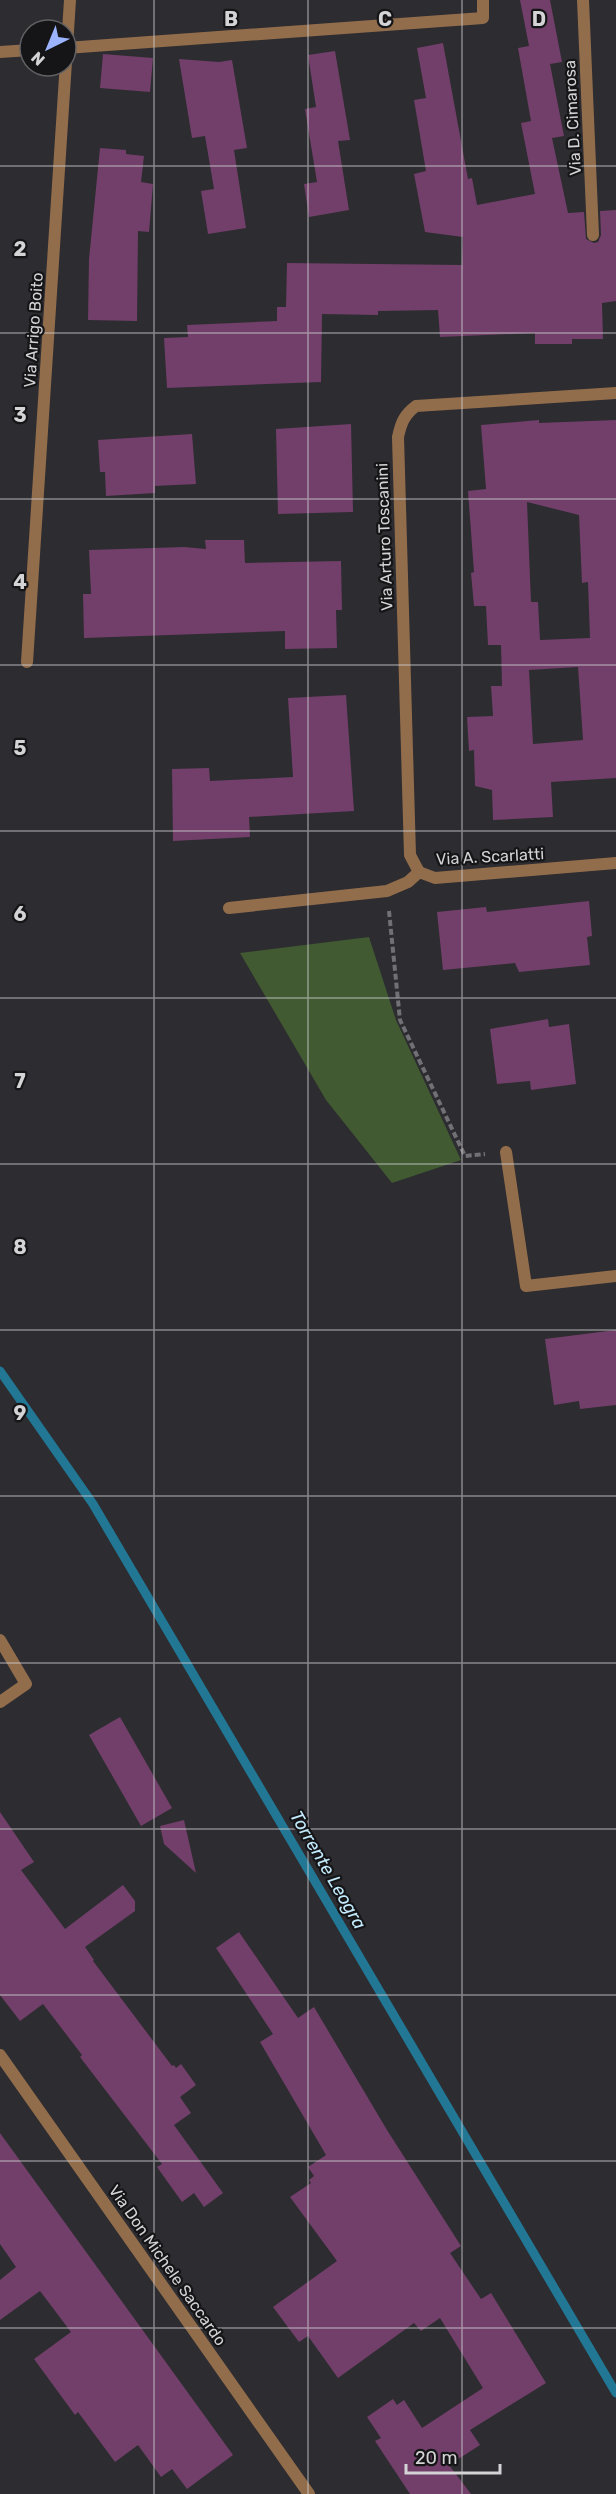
<svg xmlns="http://www.w3.org/2000/svg" width="616" height="2494" font-family="Rubik,sans-serif">
  <style>
    .green { fill: #415a31 }
    .lines { fill: none; stroke-linecap: round; stroke-linejoin: round }
    .stream { stroke: #217794; stroke-width: 9 }
    .building { fill: #713f69; fill-rule: evenodd }
    .path { stroke: #717175; stroke-width: 4; stroke-dasharray: 6 3; stroke-linecap: butt }
    .lane { stroke: #926d4b; stroke-width: 12 }
    .street { stroke: #926d4b; stroke-width: 12 }
    .grid { fill: none; stroke: #d4d4d7; stroke-width: 1.5; stroke-opacity: 0.55 }
    .labels { text-anchor: middle; stroke-width: 4.5; stroke-linejoin: round; paint-order: stroke }
    .street-label { font-size: 16px; fill: #d4d4d7; stroke: #151517 }
    .water-label { font-size: 18px; font-style: italic; fill: #c2eafc; stroke: #151517 }
    .grid-label { font-size: 20px; text-anchor: middle; font-weight: bold; fill: #d4d4d7; stroke: #151517; stroke-width: 4.5; stroke-linejoin: round; paint-order: stroke }
  </style>
  <rect width="100%" height="100%" fill="#2d2c31"/>
  <path class="green" d="M 369,937 L 396,1020 L 461,1160 L 392,1183 L 326,1100 L 240,953 Z"/>
  <g class="lines">
    <path class="stream" d="M 0,1371 L 93,1504 L 616,2393"/>
  </g>
  <g class="building">
    <path d="M 520,0 L 550,0 L 562,62 L 550,64 L 564,136 L 552,138 L 568,213 L 584,212 L 586,239 L 594,243 L 598,242 L 601,235 L 600,211 L 616,210 L 616,301 L 602,303 L 603,339 L 572,339 L 572,344 L 535,344 L 535,333 L 440,337 L 438,310 L 378,311 L 378,315 L 322,314 L 321,382 L 167,388 L 164,338 L 188,337 L 187,325 L 277,321 L 277,307 L 286,307 L 287,263 L 462,265 L 463,237 L 425,232 L 414,174 L 426,171 L 414,100 L 426,98 L 417,48 L 443,43 L 468,179 L 472,178 L 477,205 L 535,194 L 521,123 L 531,121 L 518,48 L 529,46 Z"/>
    <path d="M 335,51 L 350,140 L 338,141 L 349,210 L 309,217 L 304,184 L 317,182 L 305,109 L 316,107 L 308,55 Z"/>
    <path d="M 103,54 L 153,58 L 150,92 L 100,88 Z"/>
    <path d="M 179,59 L 219,62 L 232,60 L 247,148 L 234,150 L 246,228 L 208,234 L 201,191 L 214,189 L 205,136 L 192,138 Z"/>
    <path d="M 100,148 L 126,150 L 126,154 L 144,156 L 141,182 L 153,184 L 149,232 L 138,231 L 137,321 L 88,320 L 89,259 Z"/>
    <path d="M 539,420 L 539,423 L 616,420 L 616,778 L 551,782 L 553,817 L 493,820 L 492,790 L 475,786 L 474,750 L 469,751 L 467,717 L 493,716 L 491,686 L 502,686 L 501,645 L 488,645 L 486,606 L 474,606 L 471,573 L 474,572 L 468,491 L 486,489 L 481,425 ZM 527,502 L 579,515 L 582,583 L 588,582 L 590,638 L 540,640 L 538,602 L 531,602 ZM 578,667 L 583,740 L 533,744 L 529,670 Z"/>
    <path d="M 351,424 L 353,512 L 278,514 L 276,429 Z"/>
    <path d="M 192,434 L 196,484 L 155,486 L 155,493 L 106,496 L 105,472 L 100,472 L 98,440 Z"/>
    <path d="M 205,540 L 244,540 L 245,563 L 341,561 L 342,610 L 336,610 L 337,648 L 285,649 L 285,631 L 84,638 L 83,594 L 91,594 L 89,550 L 184,547 L 206,549 Z"/>
    <path d="M 346,695 L 354,811 L 249,817 L 250,837 L 173,841 L 172,769 L 209,768 L 210,781 L 293,777 L 288,698 Z"/>
    <path d="M 589,901 L 592,936 L 587,937 L 590,965 L 519,972 L 515,963 L 443,970 L 437,912 L 486,907 L 487,912 Z"/>
    <path d="M 548,1019 L 549,1027 L 569,1024 L 576,1084 L 531,1090 L 530,1081 L 497,1084 L 490,1029 Z"/>
    <path d="M 616,1330 L 616,1405 L 580,1409 L 579,1401 L 554,1405 L 545,1339 Z"/>
    <path d="M 120,1717 L 172,1808 L 141,1826 L 89,1735 Z"/>
    <path d="M 0,1812 L 34,1862 L 21,1870 L 65,1929 L 123,1885 L 135,1901 L 135,1911 L 85,1947 L 94,1960 L 93,1961 L 172,2066 L 174,2065 L 176,2068 L 181,2064 L 196,2085 L 180,2097 L 191,2113 L 174,2125 L 223,2193 L 204,2207 L 194,2193 L 182,2202 L 157,2167 L 162,2164 L 80,2057 L 82,2055 L 43,2004 L 20,2021 L 0,1995 Z"/>
    <path d="M 184,1820 L 196,1873 L 164,1844 L 160,1826 Z"/>
    <path d="M 239,1932 L 298,2018 L 314,2007 L 387,2130 L 461,2246 L 450,2253 L 481,2299 L 491,2293 L 546,2383 L 470,2430 L 480,2445 L 449,2465 L 471,2494 L 410,2494 L 375,2441 L 381,2438 L 367,2417 L 393,2399 L 397,2405 L 404,2400 L 422,2428 L 483,2388 L 440,2318 L 421,2331 L 414,2323 L 338,2378 L 308,2336 L 299,2342 L 273,2307 L 337,2261 L 290,2197 L 311,2183 L 309,2180 L 314,2176 L 308,2167 L 326,2155 L 260,2042 L 273,2034 L 216,1948 Z"/>
    <path d="M 0,2133 L 233,2455 L 187,2489 L 172,2469 L 161,2477 L 138,2445 L 115,2462 L 78,2412 L 75,2415 L 34,2359 L 71,2332 L 40,2291 L 0,2320 L 0,2280 L 16,2267 L 0,2244 Z"/>
  </g>
  <g class="lines">
    <path class="path" d="M 389,911 L 400,1020 L 465,1156 L 485,1154"/>
    <path class="lane" d="M 583,0 L 593,235"/>
    <g class="street">
      <path d="M 66,48 L 483,18 L 483,0"/>
      <path d="M 0,52 L 30,50"/>
      <path d="M 27,662 L 70,0"/>
      <path d="M 419,872 L 410,855 L 398,437 C 401,423 404,415 416,406 L 616,393"/>
      <path d="M 229,908 L 387,891 L 408,882 L 419,872 L 435,878 L 616,863"/>
      <path d="M 506,1152 L 526,1286 L 616,1276"/>
      <path d="M 0,1640 L 26,1684 L 0,1702"/>
      <path d="M 0,2055 L 309,2494"/>
    </g>
  </g>
  <path class="grid" d="M 154,0 L 154,2494M 308,0 L 308,2494M 462,0 L 462,2494M 0,166 L 616,166M 0,333 L 616,333M 0,499 L 616,499M 0,665 L 616,665M 0,831 L 616,831M 0,998 L 616,998M 0,1164 L 616,1164M 0,1330 L 616,1330M 0,1496 L 616,1496M 0,1663 L 616,1663M 0,1829 L 616,1829M 0,1995 L 616,1995M 0,2161 L 616,2161M 0,2328 L 616,2328"/>
  <g class="labels">
    <g class="street-label">
      <text transform="translate(572 118) rotate(-93)" y="6">Via D. Cimarosa</text>
      <text transform="translate(33 330) rotate(-86)" y="6">Via Arrigo Boito</text>
      <text transform="translate(384 537) rotate(-92)" y="6">Via Arturo Toscanini</text>
      <text transform="translate(490 856) rotate(-3)" y="6">Via A. Scarlatti</text>
      <text transform="translate(168 2265) rotate(55)" y="6">Via Don Michele Saccardo</text>
    </g>
    <g class="water-label">
      <text transform="translate(328 1870) rotate(60)" y="6">Torrente Leogra</text>
    </g>
  </g>
  <g class="grid-label">
    <text x="231" y="26">B</text>
    <text x="385" y="26">C</text>
    <text x="539" y="26">D</text>
    <text x="20" y="256">2</text>
    <text x="20" y="422">3</text>
    <text x="20" y="589">4</text>
    <text x="20" y="755">5</text>
    <text x="20" y="921">6</text>
    <text x="20" y="1088">7</text>
    <text x="20" y="1254">8</text>
    <text x="20" y="1420">9</text>
  </g>
  <g transform="translate(48 48) rotate(223)"><circle r="28" fill="#151517" stroke="#616164" stroke-width="1.5"/>
  <path d="M0-4.5L10 22L0 15L-10 22Z" fill="#9cb4fd"/>
  <text y="-9" font-size="16" font-weight="bold" text-anchor="middle" fill="#d4d4d7">N</text>
  </g>
  <path d="M406 2464v9h94v-9" fill="none" stroke="#d4d4d7" stroke-width="3"/>
  <text x="415" y="2464" font-size="18" fill="#d4d4d7" stroke="#151517" stroke-width="4.5" paint-order="stroke">20 m</text>
</svg>
